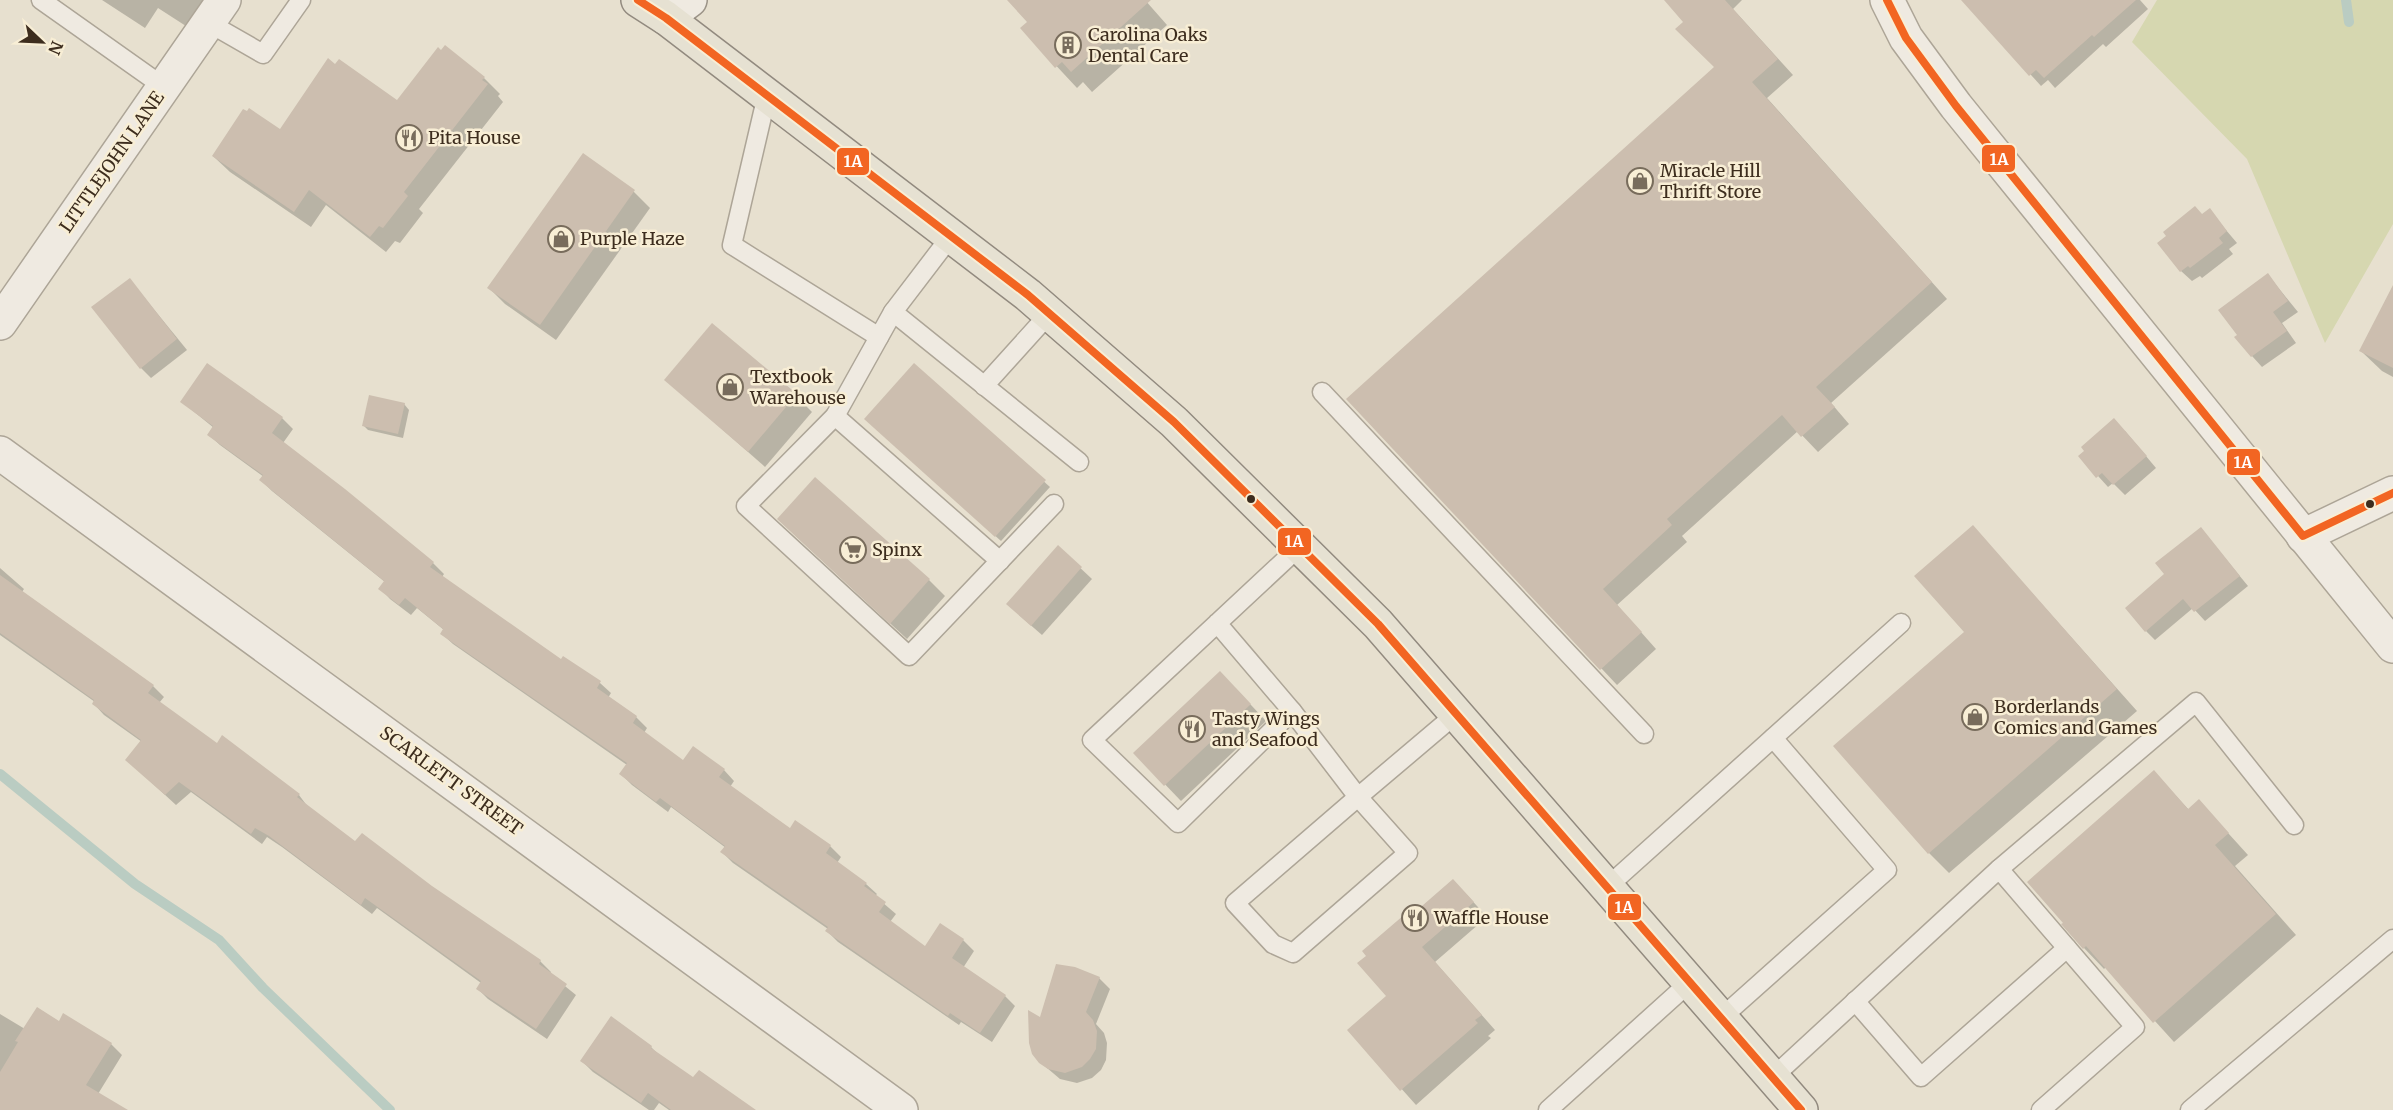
<svg xmlns="http://www.w3.org/2000/svg" width="2393" height="1110" font-family="Merriweather,serif">
  <style>
    .green { fill: #d6d7b0 }
    .shadow { fill: #0003 }
    .lines { fill: none; stroke-linecap: round; stroke-linejoin: round }
    .stream { stroke: #baccc2; stroke-width: 10 }
    .building { fill: #ccbeaf }
    .lane-casing { stroke: #ada597; stroke-width: 21 }
    .street-casing { stroke: #ada597; stroke-width: 36 }
    .secondary-casing { stroke: #9c9488; stroke-width: 36 }
    .primary-casing { stroke: #928a7f; stroke-width: 36 }
    .lane { stroke: #efeae1; stroke-width: 18 }
    .street { stroke: #efeae1; stroke-width: 33 }
    .secondary { stroke: #efeae1; stroke-width: 33 }
    .primary { stroke: #e6e1d2; stroke-width: 33 }
    .bus-1-casing { stroke: #f8eed5; stroke-width: 12 }
    .bus-1 { stroke: #f26522; stroke-width: 8 }
    .bus-dot { fill: #3d2d1e; stroke: #f8eed5; stroke-width: 2 }
    .labels { text-anchor: middle; stroke-width: 5; stroke-linejoin: round; paint-order: stroke }
    .poi-label { font-size: 18px; fill: #3d2d1e; stroke: #f8eed5; text-anchor: start }
    .street-label { font-size: 18px; fill: #3d2d1e; stroke: #f8eed5 }
    .line-badge { stroke: #f8eed5; stroke-width: 2 }
    .badge-label { font-size: 16px; text-anchor: middle; font-weight: bold; fill: #fff }
  </style>
  <rect width="100%" height="100%" fill="#e7e0cf"/>
  <path class="green" d="M 2157,0 L 2393,0 L 2393,224 L 2325,343 L 2247,159 L 2132,42 Z"/>
  <g class="shadow">
    <path d="M 102,0 L 207,0 L 189,28 L 158,8 L 145,28 Z"/>
    <path d="M 1013,0 L 1145,0 L 1167,25 L 1092,92 L 1083,82 L 1077,88 L 1022,29 L 1029,22 Z"/>
    <path d="M 1666,0 L 1742,0 L 1733,9 L 1793,75 L 1767,98 L 1947,299 L 1831,403 L 1849,424 L 1818,452 L 1798,431 L 1682,536 L 1687,542 L 1617,605 L 1656,649 L 1617,685 L 1348,399 L 1716,67 L 1685,22 Z"/>
    <path d="M 1963,0 L 2140,0 L 2148,9 L 2106,47 L 2103,44 L 2055,88 L 2048,80 L 2041,86 Z"/>
    <path d="M 484,78 L 500,94 L 498,96 L 503,102 L 419,209 L 423,213 L 400,243 L 395,241 L 386,252 L 326,205 L 311,227 L 230,172 L 213,156 L 280,131 Z"/>
    <path d="M 583,155 L 634,192 L 650,208 L 556,340 L 505,304 L 489,288 Z"/>
    <path d="M 2209,210 L 2237,243 L 2229,249 L 2233,254 L 2202,278 L 2200,276 L 2192,281 L 2181,271 Z"/>
    <path d="M 2268,275 L 2298,312 L 2282,323 L 2296,343 L 2262,367 L 2252,356 Z"/>
    <path d="M 130,280 L 187,350 L 151,378 L 141,368 Z"/>
    <path d="M 2393,289 L 2393,377 L 2382,371 L 2361,351 Z"/>
    <path d="M 914,365 L 1050,487 L 1001,541 L 871,424 Z"/>
    <path d="M 666,380 L 796,396 L 812,412 L 765,467 Z"/>
    <path d="M 182,402 L 282,418 L 293,429 L 283,443 L 433,563 L 444,574 L 442,577 L 561,661 L 564,658 L 600,683 L 611,693 L 608,698 L 636,717 L 647,728 L 644,733 L 683,762 L 724,770 L 734,781 L 730,787 L 791,830 L 796,822 L 830,846 L 841,857 L 837,863 L 866,884 L 877,894 L 875,896 L 896,914 L 890,922 L 925,948 L 940,925 L 963,940 L 974,951 L 963,968 L 1005,996 L 1015,1006 L 992,1042 L 961,1022 L 959,1025 L 838,942 L 827,931 L 828,929 L 733,863 L 722,852 L 726,848 L 671,807 L 668,812 L 632,785 L 621,774 L 627,765 L 453,644 L 442,634 L 444,630 L 417,608 L 411,615 L 390,599 L 380,588 L 385,582 L 272,491 L 261,480 L 264,477 L 220,445 L 209,435 L 214,428 Z"/>
    <path d="M 404,404 L 409,410 L 403,438 L 368,430 L 363,425 Z"/>
    <path d="M 2125,431 L 2156,468 L 2125,495 L 2113,483 L 2108,487 L 2080,456 Z"/>
    <path d="M 1973,527 L 2137,711 L 1949,873 L 1929,853 L 1966,632 Z"/>
    <path d="M 2201,529 L 2248,586 L 2205,621 L 2193,608 L 2155,640 L 2146,631 L 2166,574 Z"/>
    <path d="M 795,535 L 929,580 L 945,596 L 907,639 Z"/>
    <path d="M 1059,548 L 1092,579 L 1042,635 L 1019,615 Z"/>
    <path d="M 0,568 L 24,589 L 22,592 L 153,686 L 164,697 L 159,703 L 217,745 L 223,737 L 299,795 L 308,807 L 356,843 L 431,887 L 540,961 L 551,972 L 550,974 L 576,995 L 547,1039 L 488,999 L 478,989 L 481,983 L 377,908 L 372,914 L 282,847 L 267,837 L 262,844 L 191,792 L 176,805 L 127,760 L 142,742 L 104,715 L 94,704 L 95,702 L 0,635 Z"/>
    <path d="M 1236,689 L 1266,721 L 1181,801 L 1135,753 Z"/>
    <path d="M 2154,772 L 2189,810 L 2199,801 L 2248,855 L 2235,866 L 2296,935 L 2174,1042 L 2106,967 L 2104,969 L 2084,948 L 2065,923 Z"/>
    <path d="M 1467,895 L 1487,917 L 1435,962 L 1495,1030 L 1488,1036 L 1491,1038 L 1416,1105 L 1349,1030 L 1388,996 L 1408,921 Z"/>
    <path d="M 1099,978 L 1110,989 L 1096,1024 L 1104,1033 L 1107,1043 L 1106,1060 L 1101,1070 L 1092,1078 L 1077,1083 L 1060,1079 L 1040,1062 L 1041,1020 Z"/>
    <path d="M 0,1014 L 25,1029 L 59,1023 L 111,1044 L 122,1055 L 98,1094 L 125,1110 L 0,1110 Z"/>
    <path d="M 651,1047 L 662,1058 L 694,1079 L 753,1110 L 669,1110 L 659,1103 L 654,1110 L 649,1110 L 593,1072 L 582,1061 Z"/>
  </g>
  <g class="lines">
    <g class="stream">
      <path d="M 2346,0 L 2349,22"/>
      <path d="M 0,774 L 135,884 L 219,940 L 263,988 L 390,1110"/>
    </g>
  </g>
  <g class="building">
    <path d="M 1007,0 L 1151,0 L 1071,72 L 1062,62 L 1055,68 L 1020,28 L 1027,22 Z"/>
    <path d="M 1664,0 L 1725,0 L 1778,59 L 1752,82 L 1932,282 L 1816,387 L 1835,407 L 1801,437 L 1782,415 L 1667,519 L 1672,525 L 1603,589 L 1642,632 L 1600,670 L 1346,399 L 1714,67 L 1675,29 L 1683,22 Z"/>
    <path d="M 1961,0 L 2136,0 L 2094,37 L 2092,35 L 2044,78 L 2036,70 L 2029,76 Z"/>
    <path d="M 445,45 L 485,77 L 482,80 L 488,84 L 404,192 L 408,196 L 383,228 L 379,226 L 370,237 L 309,190 L 294,212 L 212,156 L 243,109 L 247,111 L 249,108 L 280,129 L 328,58 L 335,64 L 339,59 L 397,100 L 438,47 L 441,50 Z"/>
    <path d="M 583,153 L 635,190 L 540,325 L 487,288 Z"/>
    <path d="M 2195,206 L 2202,214 L 2210,208 L 2227,231 L 2219,238 L 2223,243 L 2190,268 L 2188,266 L 2180,272 L 2157,243 L 2166,236 L 2163,232 Z"/>
    <path d="M 2268,273 L 2288,301 L 2273,312 L 2287,331 L 2251,357 L 2234,337 L 2237,335 L 2218,310 Z"/>
    <path d="M 130,278 L 177,339 L 140,369 L 91,307 Z"/>
    <path d="M 2393,285 L 2393,368 L 2359,351 Z"/>
    <path d="M 712,323 L 797,394 L 748,452 L 664,380 Z"/>
    <path d="M 207,363 L 283,417 L 272,433 L 345,489 L 434,562 L 430,567 L 561,659 L 563,656 L 601,681 L 597,688 L 637,716 L 633,723 L 683,760 L 693,746 L 725,769 L 719,777 L 790,828 L 795,820 L 831,845 L 826,853 L 867,883 L 864,886 L 886,902 L 879,912 L 925,946 L 940,923 L 964,939 L 952,958 L 1006,995 L 980,1033 L 950,1013 L 948,1016 L 825,931 L 828,927 L 720,852 L 725,846 L 660,798 L 656,802 L 619,774 L 627,763 L 440,634 L 443,629 L 405,598 L 399,605 L 378,589 L 384,581 L 259,480 L 263,475 L 207,435 L 213,426 L 180,402 Z"/>
    <path d="M 914,363 L 1046,480 L 995,537 L 864,419 Z"/>
    <path d="M 369,395 L 405,403 L 398,434 L 362,426 Z"/>
    <path d="M 2114,418 L 2147,456 L 2113,485 L 2102,473 L 2096,478 L 2078,456 L 2084,451 L 2081,447 Z"/>
    <path d="M 815,477 L 930,579 L 890,624 L 777,519 Z"/>
    <path d="M 1973,525 L 2117,689 L 1928,854 L 1833,746 L 1964,632 L 1914,576 Z"/>
    <path d="M 2201,527 L 2240,576 L 2194,612 L 2183,599 L 2145,632 L 2125,608 L 2164,574 L 2155,563 Z"/>
    <path d="M 1058,545 L 1082,567 L 1031,626 L 1006,604 Z"/>
    <path d="M 0,575 L 154,685 L 148,693 L 217,743 L 222,735 L 300,794 L 297,797 L 355,841 L 362,833 L 432,886 L 541,960 L 539,964 L 567,984 L 536,1029 L 476,989 L 481,981 L 365,898 L 361,905 L 269,836 L 255,828 L 251,834 L 179,782 L 165,795 L 125,760 L 141,740 L 92,704 L 94,700 L 0,633 Z"/>
    <path d="M 1220,671 L 1251,704 L 1164,786 L 1133,753 Z"/>
    <path d="M 2154,770 L 2188,809 L 2199,799 L 2229,833 L 2215,845 L 2276,914 L 2153,1023 L 2086,946 L 2083,949 L 2061,924 L 2063,923 L 2027,882 Z"/>
    <path d="M 1453,879 L 1474,902 L 1422,947 L 1482,1015 L 1475,1020 L 1478,1023 L 1400,1091 L 1347,1030 L 1386,996 L 1357,963 L 1366,956 L 1362,951 L 1404,915 L 1407,919 Z"/>
    <path d="M 1056,964 L 1075,967 L 1100,977 L 1086,1012 L 1093,1020 L 1097,1031 L 1096,1049 L 1090,1059 L 1082,1067 L 1065,1073 L 1048,1069 L 1039,1063 L 1032,1054 L 1029,1043 L 1028,1010 L 1040,1017 Z"/>
    <path d="M 37,1007 L 59,1021 L 63,1013 L 112,1043 L 86,1085 L 128,1110 L 0,1110 L 0,1072 L 18,1042 L 15,1041 Z"/>
    <path d="M 611,1016 L 652,1046 L 651,1048 L 693,1077 L 699,1070 L 756,1110 L 671,1110 L 648,1093 L 641,1103 L 580,1061 Z"/>
  </g>
  <g class="lines">
    <defs>
      <g id="lane">
        <path d="M 41,0 L 164,87"/>
        <path d="M 209,23 L 263,54 L 301,0"/>
        <path d="M 767,95 L 732,245 L 879,337"/>
        <path d="M 951,236 L 893,312 L 1079,462"/>
        <path d="M 893,312 L 835,416 L 746,506 L 909,656 L 1054,504"/>
        <path d="M 984,386 L 1049,314"/>
        <path d="M 1322,392 L 1644,734"/>
        <path d="M 835,416 L 1000,561"/>
        <path d="M 1217,623 L 1292,711 L 1178,823 L 1092,740 L 1299,547"/>
        <path d="M 1292,711 L 1358,797 L 1456,714"/>
        <path d="M 1358,797 L 1408,853 L 1293,953 L 1273,944 L 1235,903 Z"/>
        <path d="M 1999,869 L 2196,702 L 2294,825"/>
        <path d="M 1607,887 L 1901,623"/>
        <path d="M 1855,1001 L 1921,1077 L 2067,948"/>
        <path d="M 1721,1018 L 1887,870 L 1773,738"/>
        <path d="M 1773,1077 L 1999,869 L 2135,1027 L 2041,1110"/>
        <path d="M 1548,1110 L 1690,982"/>
        <path d="M 2190,1110 L 2393,939"/>
      </g>
      <g id="street">
        <path d="M 1887,0 L 1906,38 L 1956,106 L 2393,646"/>
        <path d="M 0,323 L 224,0"/>
        <path d="M 0,453 L 901,1110"/>
        <path d="M 2303,536 L 2393,493"/>
      </g>
      <path id="secondary" d="M 666,18 L 690,0"/>
      <path id="primary" d="M 638,0 L 666,18 L 1028,295 L 1174,422 L 1378,624 L 1801,1110"/>
    </defs>
    <use href="#lane" class="lane-casing"/>
    <use href="#street" class="street-casing"/>
    <use href="#secondary" class="secondary-casing"/>
    <use href="#primary" class="primary-casing"/>
    <use href="#lane" class="lane"/>
    <use href="#street" class="street"/>
    <use href="#secondary" class="secondary"/>
    <use href="#primary" class="primary"/>
    <defs>
      <g id="bus-1">
        <path d="M 638,0 L 666,18 L 1028,295 L 1174,422 L 1378,624 L 1801,1110"/>
        <path d="M 1887,0 L 1906,38 L 1956,106 L 2303,536 L 2393,493"/>
      </g>
    </defs>
    <use href="#bus-1" class="bus-1-casing"/>
    <use href="#bus-1" class="bus-1"/>
  </g>
  <defs>
    <symbol id="building-ring" viewBox="-11 -11 22 22"><circle r="9.5" fill="#f8eed5" stroke="#786c5c" stroke-width="1.5"/><path d="M-4-6H4V6H1V3H-1V6H-4ZM-2.5-4.3h1.7v1.8h-1.7ZM.8-4.3h1.7v1.8H.8ZM-2.5-1h1.7V.8h-1.7ZM.8-1h1.7V.8H.8Z" fill="#786c5c"/></symbol>
    <symbol id="restaurant-ring" viewBox="-11 -11 22 22"><circle r="9.5" fill="#f8eed5" stroke="#786c5c" stroke-width="1.5"/><path d="M-5-6h1v4h1v-4h1v4h1v-4h1v5L-1.5 .5V6h-2V.5L-5-1ZM5-6V6H3V1.5H1.5Q1.5-4 5-6Z" fill="#786c5c"/></symbol>
    <symbol id="shop-ring" viewBox="-11 -11 22 22"><circle r="9.5" fill="#f8eed5" stroke="#786c5c" stroke-width="1.5"/><path d="M-5-2.5h2.3a2.7 3.5 0 0 1 5.4 0H5L5.5 6h-11ZM-1.5-2.5h3a1.5 2.3 0 0 0-3 0Z" fill="#786c5c"/></symbol>
    <symbol id="supermarket-ring" viewBox="-11 -11 22 22"><circle r="9.5" fill="#f8eed5" stroke="#786c5c" stroke-width="1.5"/><path d="M-6-5.5h2.5l.6 2H6L4.5 2H-2.5L-4.4-4H-6ZM-1.5 3.2a1.3 1.3 0 1 0 .1 0ZM3 3.2a1.3 1.3 0 1 0 .1 0Z" fill="#786c5c"/></symbol>
  </defs>
  <g fill-rule="evenodd">
    <use href="#building-ring" x="1053" y="30" width="30" height="30"/>
    <use href="#restaurant-ring" x="394" y="123" width="30" height="30"/>
    <use href="#shop-ring" x="1625" y="166" width="30" height="30"/>
    <use href="#shop-ring" x="546" y="224" width="30" height="30"/>
    <use href="#shop-ring" x="715" y="372" width="30" height="30"/>
    <use href="#supermarket-ring" x="838" y="535" width="30" height="30"/>
    <use href="#shop-ring" x="1960" y="702" width="30" height="30"/>
    <use href="#restaurant-ring" x="1177" y="714" width="30" height="30"/>
    <use href="#restaurant-ring" x="1400" y="903" width="30" height="30"/>
  </g>
  <g class="bus-dot">
    <circle cx="1251" cy="499" r="5"/>
    <circle cx="2370" cy="504" r="5"/>
  </g>
  <g class="labels">
    <g class="poi-label">
      <text x="1088" y="41">Carolina Oaks<tspan x="1088" dy="21">Dental Care</tspan></text>
      <text x="428" y="144">Pita House</text>
      <text x="1660" y="177">Miracle Hill<tspan x="1660" dy="21">Thrift Store</tspan></text>
      <text x="580" y="245">Purple Haze</text>
      <text x="750" y="383">Textbook<tspan x="750" dy="21">Warehouse</tspan></text>
      <text x="872" y="556">Spinx</text>
      <text x="1994" y="713">Borderlands<tspan x="1994" dy="21">Comics and Games</tspan></text>
      <text x="1212" y="725">Tasty Wings<tspan x="1212" dy="21">and Seafood</tspan></text>
      <text x="1434" y="924">Waffle House</text>
    </g>
    <g class="street-label">
      <text transform="translate(112 162) rotate(-55)" y="6">LITTLEJOHN LANE</text>
      <text transform="translate(451 781) rotate(36)" y="6">SCARLETT STREET</text>
    </g>
  </g>
  <g class="line-badge">
    <rect x="1981" y="144" width="35" height="29" rx="6" fill="#f26522"/>
    <rect x="836" y="147" width="34" height="29" rx="6" fill="#f26522"/>
    <rect x="2226" y="448" width="35" height="28" rx="6" fill="#f26522"/>
    <rect x="1277" y="527" width="35" height="29" rx="6" fill="#f26522"/>
    <rect x="1607" y="893" width="35" height="28" rx="6" fill="#f26522"/>
  </g>
  <g class="badge-label">
    <text x="1999" y="165">1A</text>
    <text x="853" y="167">1A</text>
    <text x="2243" y="468">1A</text>
    <text x="1294" y="547">1A</text>
    <text x="1624" y="913">1A</text>
  </g>
  <g transform="translate(42 42) rotate(113)" stroke="#f8eed5" stroke-width="4.5" paint-order="stroke">
  <path d="M0-4.5L10 22L0 15L-10 22Z" fill="#3d2d1e"/>
  <text y="-9" font-size="16" font-weight="bold" text-anchor="middle" fill="#3d2d1e">N</text>
  </g>
</svg>
